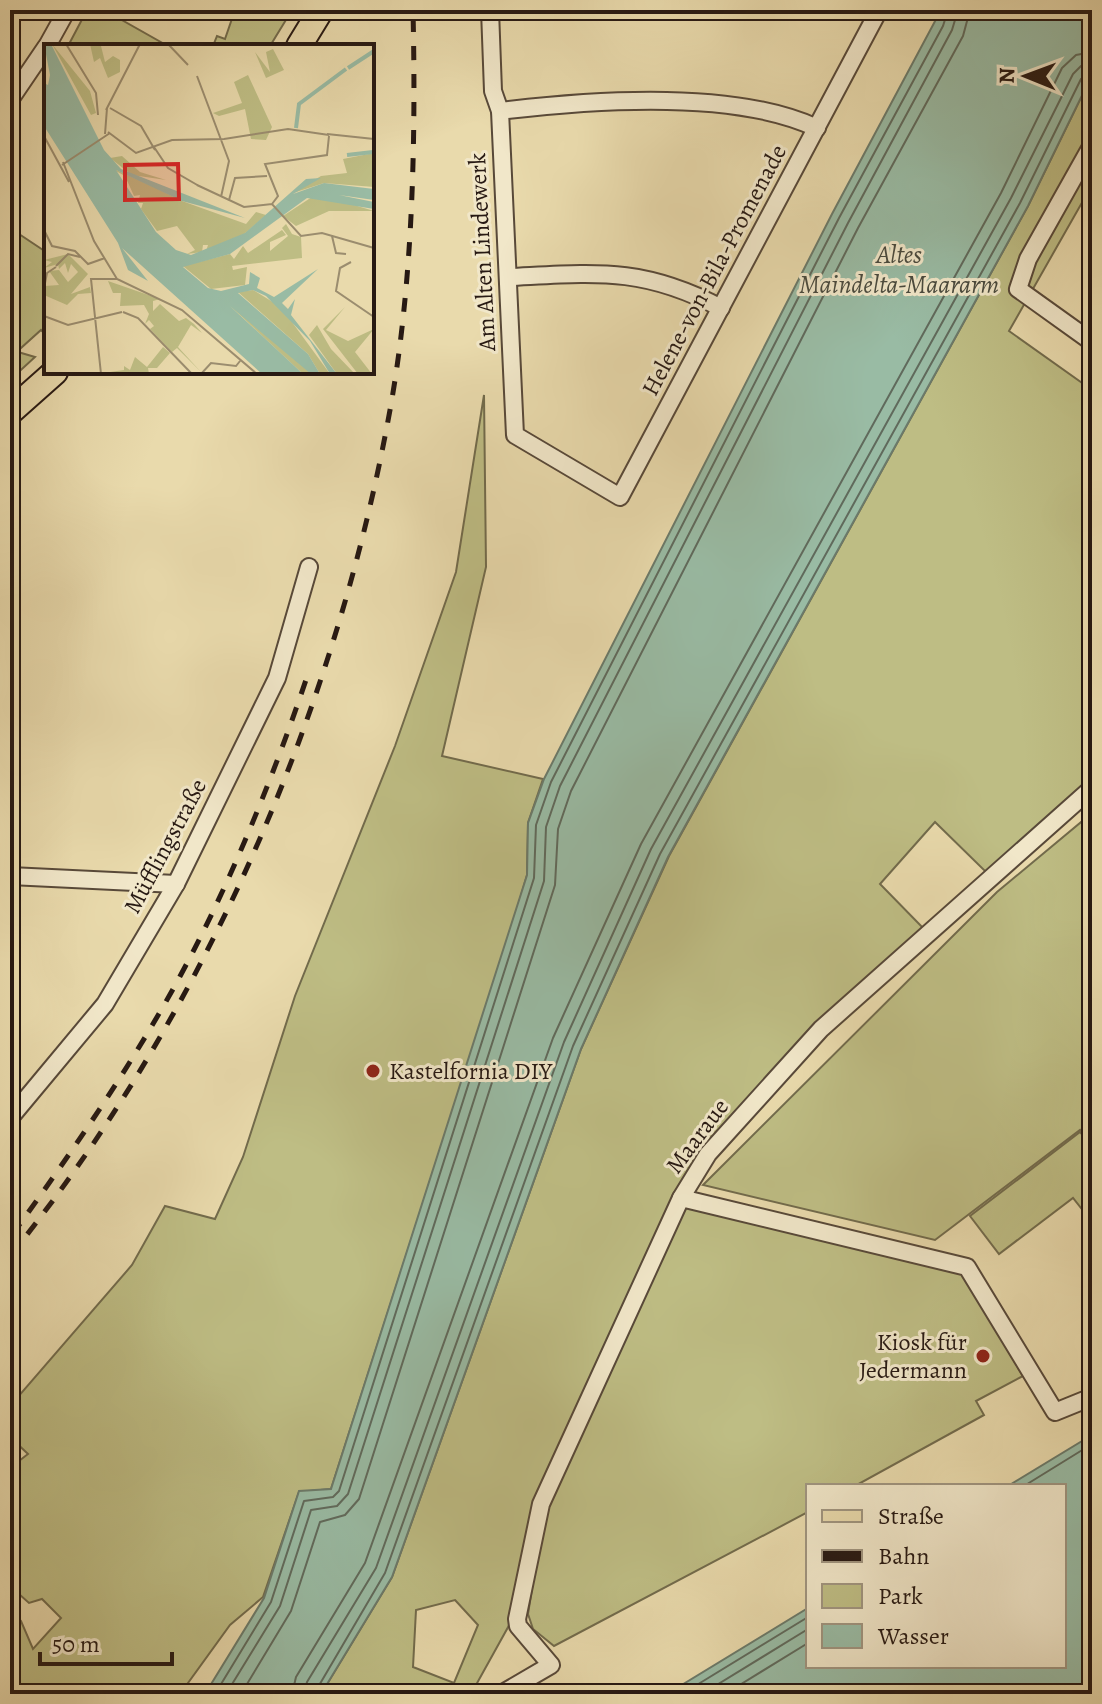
<svg xmlns="http://www.w3.org/2000/svg" width="1102" height="1704" font-family="Alegreya,serif">
  <style>
    .green { fill: #bebd84; stroke: #726b4c; stroke-width: 2; fill-rule: evenodd }
    .water { fill: #99bba4; stroke: #6b7a6a; stroke-width: 2 }
    .lines { fill: none; stroke-linecap: round; stroke-linejoin: round }
    .shore { stroke: #606a5c; stroke-width: 2 }
    .street-casing { stroke: #584939; stroke-width: 20 }
    .primary-casing { stroke: #271913; stroke-width: 28 }
    .street { stroke: #f1e7c9; stroke-width: 16 }
    .primary { stroke: #e9daac; stroke-width: 24 }
    .rail { stroke: #271913; stroke-width: 5; stroke-dasharray: 14 14; stroke-linecap: butt }
    .poi-dot { fill: #8f2418; stroke: #f1e7c9; stroke-width: 3 }
    .labels { text-anchor: middle; stroke-width: 6; stroke-linejoin: round; paint-order: stroke }
    .street-label { font-size: 24px; fill: #271913; stroke: #f1e7c9 }
    .poi-label { font-size: 24px; fill: #271913; stroke: #f1e7c9; text-anchor: start }
    .water-label { font-size: 26px; font-style: italic; fill: #494a3e; stroke: #f1e7c9 }
    .inset-river { fill: none; stroke: #99bba4; stroke-width: 4 }
    .inset-road { fill: none; stroke: #9b8d6f; stroke-width: 2 }
    .view { fill: #d62828; fill-opacity: 0.15; stroke: #d62828; stroke-width: 4 }
    .inset-edge { fill: none; stroke: #271913; stroke-width: 4 }
  </style>
  <rect width="100%" height="100%" fill="#e9daac"/>
  <filter id="stains"><feTurbulence type="fractalNoise" baseFrequency=".0025" numOctaves="4"/><feColorMatrix values="0 0 0 0 .2 0 0 0 0 .09 0 0 0 0 .02 0 0 0 .5 -.17"/></filter>
  <radialGradient id="worn" r=".72"><stop offset=".6" stop-color="#630" stop-opacity="0"/><stop offset="1" stop-color="#630" stop-opacity=".3"/></radialGradient>
  <g class="green">
    <path d="M 87,10 L 104,10 L 166,45 L 68,46 Z"/>
    <path d="M 235,10 L 292,10 L 270,46 L 213,46 L 217,36 L 225,39 Z"/>
    <path d="M 1092,75 L 1092,185 L 1009,331 L 1092,390 L 1092,781 L 987,873 L 935,822 L 880,884 L 926,931 L 821,1029 L 708,1154 L 541,1504 L 512,1620 L 471,1694 L 355,1694 L 351,1690 L 348,1694 L 321,1694 L 392,1577 L 581,1049 L 669,856 L 1028,206 ZM 455,1600 L 478,1625 L 454,1683 L 413,1667 L 416,1610 Z"/>
    <path d="M 10,228 L 46,252 L 46,335 L 41,330 L 21,348 L 10,342 Z"/>
    <path d="M 18,352 L 35,357 L 10,380 L 10,363 Z"/>
    <path d="M 484,395 L 486,567 L 442,756 L 543,779 L 528,823 L 527,875 L 513,923 L 331,1489 L 299,1492 L 263,1597 L 230,1625 L 180,1694 L 10,1694 L 10,1609 L 21,1621 L 33,1649 L 61,1618 L 42,1599 L 29,1603 L 10,1586 L 10,1468 L 28,1454 L 10,1437 L 10,1406 L 132,1265 L 165,1206 L 215,1219 L 243,1157 L 295,996 L 395,746 L 456,572 Z"/>
    <path d="M 1092,813 L 1092,1145 L 1080,1130 L 935,1240 L 703,1185 L 997,892 Z"/>
    <path d="M 1080,1132 L 1092,1147 L 1092,1222 L 1073,1198 L 999,1254 L 970,1216 Z"/>
    <path d="M 685,1203 L 962,1273 L 1023,1376 L 976,1401 L 984,1415 L 855,1486 L 808,1486 L 808,1512 L 554,1646 L 533,1629 L 528,1614 L 546,1500 Z"/>
  </g>
  <g class="water">
    <path d="M 941,10 L 1092,10 L 1092,75 L 1028,206 L 668,857 L 581,1049 L 392,1577 L 321,1694 L 205,1694 L 264,1598 L 299,1491 L 331,1489 L 527,875 L 528,823 L 544,779 L 832,214 Z"/>
    <path d="M 1092,1435 L 1092,1694 L 667,1694 L 808,1608 L 808,1666 L 1064,1666 L 1064,1486 L 1008,1486 Z"/>
  </g>
  <g class="lines">
    <g class="shore">
      <path d="M 1024,1486 L 1092,1444"/>
      <path d="M 215,1694 L 271,1602 L 304,1501 L 333,1497 L 339,1491 L 534,878 L 536,825 L 551,782 L 839,218 L 943,26 L 948,10"/>
      <path d="M 226,1694 L 280,1606 L 311,1510 L 337,1506 L 348,1494 L 544,881 L 546,827 L 560,786 L 848,223 L 952,30 L 958,10"/>
      <path d="M 241,1694 L 291,1611 L 320,1522 L 345,1515 L 359,1499 L 555,885 L 558,829 L 571,791 L 858,228 L 963,36 L 970,10"/>
      <path d="M 292,1694 L 296,1677 L 365,1563 L 553,1038 L 641,844 L 1001,193 L 1062,68 L 1076,55 L 1092,52"/>
      <path d="M 304,1694 L 307,1682 L 376,1568 L 564,1042 L 651,849 L 1011,198 L 1073,74 L 1081,66 L 1092,64"/>
      <path d="M 314,1694 L 385,1573 L 573,1046 L 660,854 L 1020,203 L 1081,79 L 1092,74"/>
      <path d="M 682,1694 L 808,1617"/>
      <path d="M 702,1694 L 808,1629"/>
      <path d="M 725,1694 L 808,1643"/>
    </g>
    <defs>
      <g id="street">
        <path d="M 490,10 L 493,91 L 500,111 L 515,435 L 620,497 L 879,10"/>
        <path d="M 47,46 L 67,10"/>
        <path d="M 10,100 L 46,47"/>
        <path d="M 500,111 C 590,100 733,89 817,128"/>
        <path d="M 1092,145 L 1028,259 L 1018,289 L 1092,342"/>
        <path d="M 508,277 C 594,273 642,266 721,308"/>
        <path d="M 10,876 L 176,884"/>
        <path d="M 10,1118 L 105,1004 L 176,884 L 277,678 L 309,567"/>
        <path d="M 681,1198 L 967,1267 L 1055,1412 L 1092,1397"/>
        <path d="M 503,1693 L 551,1665 L 518,1626 L 517,1619 L 541,1504 L 681,1198 L 708,1154 L 821,1029 L 1092,788"/>
      </g>
      <g id="primary">
        <path d="M 299,46 L 321,10"/>
        <path d="M 10,412 L 55,372"/>
      </g>
    </defs>
    <use href="#street" class="street-casing"/>
    <use href="#primary" class="primary-casing"/>
    <use href="#street" class="street"/>
    <use href="#primary" class="primary"/>
    <g class="rail">
      <path d="M 12,1235 C 82,1138 150,1039 203,932 C 245,847 280,758 310,668"/>
      <path d="M 10,1256 C 200,1021 331,722 387,426 C 413,293 416,144 413,10"/>
    </g>
  </g>
  <g class="poi-dot">
    <circle cx="373" cy="1071" r="8"/>
    <circle cx="983" cy="1356" r="8"/>
  </g>
  <g class="labels">
    <g class="street-label">
      <text transform="translate(482 252) rotate(-93)" y="8">Am Alten Lindewerk</text>
      <text transform="translate(714 270) rotate(-62)" y="8">Helene-von-Bila-Promenade</text>
      <text transform="translate(165 846) rotate(-62)" y="8">Müfflingstraße</text>
      <text transform="translate(697 1136) rotate(-53)" y="8">Maaraue</text>
    </g>
    <g class="poi-label">
      <text x="389" y="1079">Kastelfornia DIY</text>
      <text x="967" y="1350" text-anchor="end">Kiosk für<tspan x="967" dy="28">Jedermann</tspan></text>
    </g>
    <g class="water-label">
      <text x="899" y="263">Altes<tspan x="899" dy="30">Maindelta-Maararm</tspan></text>
    </g>
  </g>
  <g transform="translate(44 44)">
    <rect width="330" height="330" fill="#e9daac"/>
    <path d="M 8,0 L 46,47 L 52,69 L 47,71 ZM 46,0 L 57,2 L 61,18 L 69,12 L 76,16 L 76,28 L 64,34 L 56,14 L 50,18 ZM 229,5 L 240,26 L 222,34 L 211,8 L 226,28 L 222,8 ZM 204,31 L 228,83 L 222,96 L 207,95 L 201,65 L 175,72 L 169,69 L 198,59 L 190,38 ZM 330,109 L 330,143 L 280,139 L 249,149 L 277,132 L 303,129 L 299,115 ZM 78,112 L 96,128 L 122,136 L 88,131 L 66,114 ZM 72,127 L 72,126 L 108,142 L 138,157 L 202,180 L 212,168 L 222,171 L 199,191 L 162,207 L 164,201 L 159,201 L 158,208 L 143,210 L 151,206 L 133,182 L 113,187 L 97,165 L 99,159 L 94,159 L 96,151 L 90,152 L 81,132 ZM 268,153 L 310,161 L 330,167 L 285,167 L 252,182 L 239,172 ZM 242,180 L 248,190 L 257,193 L 258,214 L 188,222 L 189,226 L 203,223 L 201,241 L 167,245 L 139,222 L 186,210 L 190,215 L 199,202 L 204,209 L 238,186 L 242,191 L 226,198 L 226,207 L 244,192 L 238,184 ZM 24,210 L 44,230 L 27,250 L 46,243 L 47,249 L 34,250 L 23,261 L 0,251 L 1,242 L 15,241 L 5,227 L 15,226 L 24,238 L 34,228 L 27,220 L 24,229 L 21,219 L 15,225 L 14,220 L 0,224 L 8,218 L 0,216 ZM 64,237 L 116,255 L 109,257 L 109,267 L 116,260 L 135,277 L 142,274 L 150,280 L 158,289 L 147,281 L 134,303 L 157,328 L 133,304 L 128,308 L 106,285 L 110,282 L 105,276 L 101,280 L 105,270 L 100,261 L 76,262 L 77,249 L 69,249 ZM 209,246 L 237,263 L 286,330 L 276,330 L 264,310 L 194,248 ZM 182,258 L 248,309 L 267,330 L 259,330 ZM 301,263 L 282,286 L 304,297 L 330,285 L 311,308 L 328,330 L 314,330 L 279,285 ZM 273,281 L 287,305 L 311,330 L 293,330 L 265,291 ZM 119,303 L 126,309 L 113,324 L 104,324 L 105,330 L 59,329 L 80,326 L 80,322 L 86,326 L 91,313 L 103,323 Z" fill="#bebd84"/>
    <path d="M 0,0 L 7,0 L 60,106 L 77,125 L 201,174 L 138,157 L 72,126 L 112,188 L 132,206 L 147,211 L 201,189 L 262,135 L 277,134 L 249,150 L 280,139 L 330,145 L 330,156 L 295,151 L 330,158 L 330,165 L 263,154 L 186,210 L 139,223 L 164,244 L 177,247 L 205,240 L 206,228 L 216,234 L 213,244 L 230,253 L 274,225 L 238,259 L 244,265 L 251,255 L 247,271 L 293,330 L 286,330 L 266,297 L 222,252 L 209,246 L 194,249 L 264,310 L 276,330 L 267,330 L 186,262 L 259,330 L 218,330 L 78,204 L 104,237 L 84,226 L 74,199 L 0,82 L 0,39 L 4,41 L 6,31 Z" fill="#99bba4"/>
    <path class="inset-river" d="M 304,24 L 330,7M 0,53 L 27,96 L 33,130M 252,84 L 255,60 L 302,25M 303,111 L 329,108"/>
    <path class="inset-road" d="M 22,0 L 52,49 L 54,71M 124,0 L 144,21M 153,32 L 185,117 L 177,153M 66,64 L 97,82 L 111,106M 62,66 L 96,0M 64,88 L 92,109 L 128,96 L 180,95 L 244,85 L 285,91M 61,90 L 63,64M 283,90 L 330,95M 0,92 L 25,138M 110,103 L 124,124 L 155,142M 19,118 L 50,197 L 73,235 L 138,266 L 213,330M 18,121 L 66,89M 153,141 L 200,163 L 228,160 L 257,192 L 278,189 L 330,204M 185,156 L 191,134 L 223,132M 228,160 L 234,152 L 221,120 L 283,111 L 285,92M 0,186 L 8,202 L 31,207 L 44,220 L 61,214M 288,192 L 292,209 L 302,210M 307,218 L 296,224 L 292,247 L 330,273M 12,222 L 24,210 L 36,213M 0,244 L 3,229 L 12,223M 79,268 L 94,274 L 148,330M 0,272 L 24,281 L 78,268M 57,330 L 47,235 L 73,235M 157,330 L 167,319 L 192,322 L 196,317"/>
    <path class="view" d="M 134,120 L 135,155 L 81,156 L 81,121 Z"/>
    <rect width="330" height="330" class="inset-edge"/>
  </g>
  <rect width="1102" height="1704" fill="none" stroke="#e9daac" stroke-width="40"/>
  <rect x="12" y="12" width="1078" height="1680" fill="none" stroke="#271913" stroke-width="4"/>
  <rect x="20" y="20" width="1062" height="1664" fill="none" stroke="#271913" stroke-width="2"/>
  <rect x="806" y="1484" width="260" height="184" fill="#f1e7c9" stroke="#a09580" stroke-width="2"/>
  <rect x="822" y="1510" width="40" height="12" fill="#e9daac" stroke="#a09580" stroke-width="2"/>
  <text x="878" y="1524" font-size="24" fill="#271913">Straße</text>
  <rect x="822" y="1550" width="40" height="12" fill="#271913" stroke="#a09580" stroke-width="2"/>
  <text x="878" y="1564" font-size="24" fill="#271913">Bahn</text>
  <rect x="822" y="1584" width="40" height="24" fill="#bebd84" stroke="#a09580" stroke-width="2"/>
  <text x="878" y="1604" font-size="24" fill="#271913">Park</text>
  <rect x="822" y="1624" width="40" height="24" fill="#99bba4" stroke="#a09580" stroke-width="2"/>
  <text x="878" y="1644" font-size="24" fill="#271913">Wasser</text>
  <g transform="translate(1026 76) rotate(271)" stroke="#f1e7c9" stroke-width="6" paint-order="stroke">
  <path d="M0-6L14 30L0 20L-14 30Z" fill="#271913"/>
  <text y="-12" font-size="22" font-weight="bold" text-anchor="middle" fill="#271913">N</text>
  </g>
  <path d="M40 1652v12h132v-12" fill="none" stroke="#271913" stroke-width="4"/>
  <text x="52" y="1652" font-size="24" fill="#271913" stroke="#f1e7c9" stroke-width="6" paint-order="stroke">50 m</text>
  <rect width="100%" height="100%" filter="url(#stains)"/>
  <rect width="100%" height="100%" fill="url(#worn)"/>
</svg>
